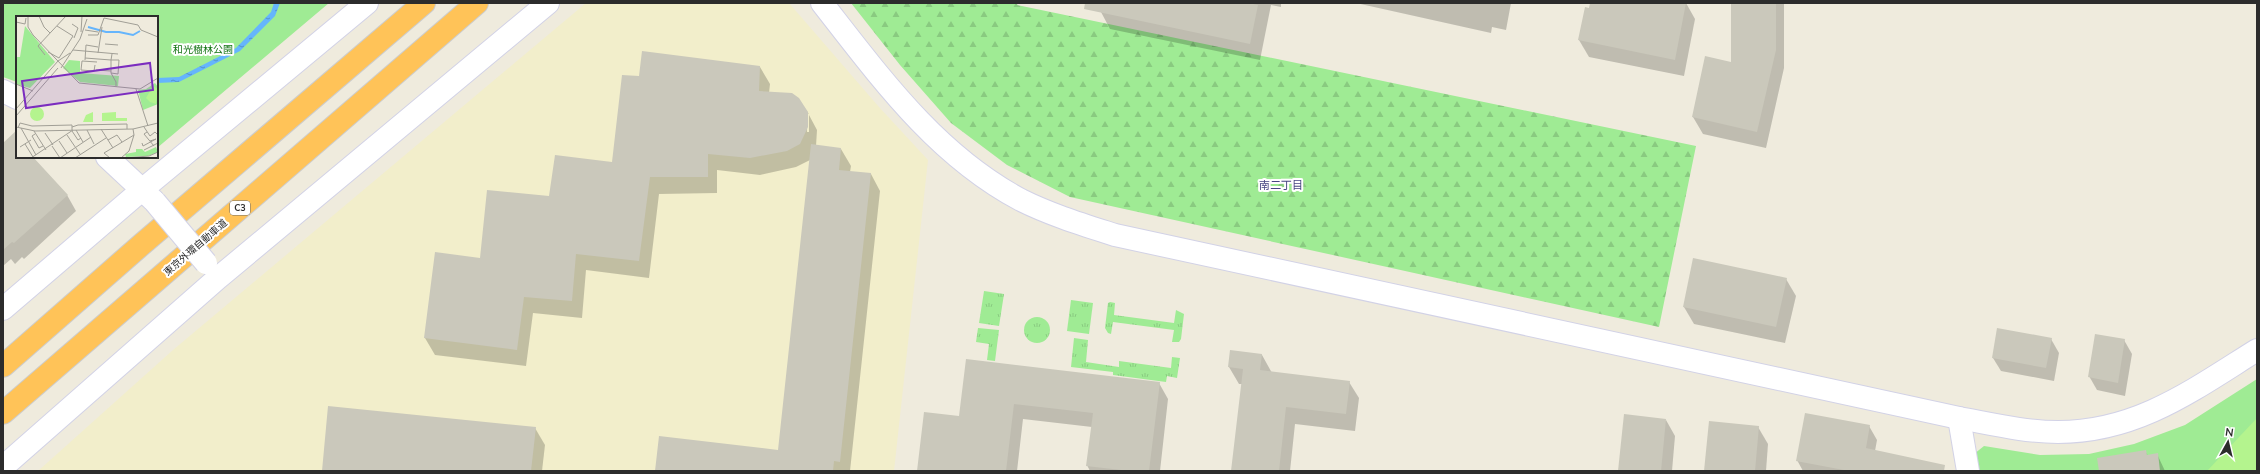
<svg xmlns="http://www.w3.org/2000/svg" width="2260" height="474" font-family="Mulish,'Noto Sans JP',sans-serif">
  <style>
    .education { fill: #f2eecb }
    .grass { fill: url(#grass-tufts) }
    .forest { fill: url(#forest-firs) }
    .park { fill: #9feb94 }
    .pitch { fill: #b4f48e }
    .water { fill: url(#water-ripples) }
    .shadow { fill: #0003 }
    .building { fill: #cac8bb }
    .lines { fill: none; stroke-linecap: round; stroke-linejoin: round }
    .minor-casing { stroke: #d2d2e6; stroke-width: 24 }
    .highway-casing { stroke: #ccc; stroke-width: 24 }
    .minor { stroke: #fff; stroke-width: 22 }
    .highway { stroke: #ffc358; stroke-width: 22 }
    .minor-bridge-casing { stroke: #d2d2e6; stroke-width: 24; stroke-linecap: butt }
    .minor-bridge { stroke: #fff; stroke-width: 22 }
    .labels { text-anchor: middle; stroke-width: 4; stroke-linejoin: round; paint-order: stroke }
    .shield { fill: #fff; stroke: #6b6b6b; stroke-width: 1 }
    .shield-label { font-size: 9px; font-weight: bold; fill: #2c2c2c }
    .park-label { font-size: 10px; fill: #127312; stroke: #fff }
    .street-label { font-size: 10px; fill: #2c2c2c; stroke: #fff }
    .neighbourhood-label { font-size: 11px; fill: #484782; stroke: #fff }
    .inset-river { fill: none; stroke: #65b5fc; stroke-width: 2 }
    .inset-road { fill: none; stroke: #a19f96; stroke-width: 1 }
    .view { fill: #7b2cbf; fill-opacity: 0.15; stroke: #7b2cbf; stroke-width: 2 }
    .inset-edge { fill: none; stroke: #2c2c2c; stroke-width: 2 }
  </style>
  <defs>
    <pattern id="grass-tufts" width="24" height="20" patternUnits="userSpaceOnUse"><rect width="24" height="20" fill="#9feb94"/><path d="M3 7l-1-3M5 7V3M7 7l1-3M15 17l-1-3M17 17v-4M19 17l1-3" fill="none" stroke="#89ca80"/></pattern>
    <pattern id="forest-firs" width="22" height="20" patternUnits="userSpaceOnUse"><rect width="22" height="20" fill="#9feb94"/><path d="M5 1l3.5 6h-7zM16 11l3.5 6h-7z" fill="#89ca80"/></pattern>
    <pattern id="water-ripples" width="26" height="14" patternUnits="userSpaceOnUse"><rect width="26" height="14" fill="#65b5fc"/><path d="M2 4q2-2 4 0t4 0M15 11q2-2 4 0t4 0" fill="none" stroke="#5393cc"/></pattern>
  </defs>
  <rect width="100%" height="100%" fill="#efebdd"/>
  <path class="education" d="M 586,3 L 789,3 L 879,107 L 928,160 L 894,471 L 38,471 L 173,350 Z"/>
  <g class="grass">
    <path d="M 984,291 L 1004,294 L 999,326 L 979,323 Z"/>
    <path d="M 1071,300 L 1093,303 L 1089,334 L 1067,331 Z"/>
    <path d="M 1110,302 L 1115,303 L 1114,315 L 1174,323 L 1176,310 L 1184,314 L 1181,339 L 1179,342 L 1172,342 L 1174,330 L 1113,322 L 1111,334 L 1108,333 L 1105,328 L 1108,303 Z"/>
    <circle cx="1037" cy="330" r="13"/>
    <path d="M 978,328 L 999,330 L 995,361 L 987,360 L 989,344 L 976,342 Z"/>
    <path d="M 1074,338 L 1088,340 L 1086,362 L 1119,367 L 1119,361 L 1171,368 L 1172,357 L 1180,358 L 1177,378 L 1167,376 L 1166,382 L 1113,375 L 1113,372 L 1071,367 Z"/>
  </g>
  <path class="forest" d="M 851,3 L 1018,3 L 1017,5 L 1696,146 L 1659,327 L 1070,197 L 1007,165 L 951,123 L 900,65 Z"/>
  <g class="park">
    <path d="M 3,3 L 329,3 L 157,148 L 157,17 L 17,17 L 17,82 L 3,77 Z"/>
    <path d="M 2257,379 L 2257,471 L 1977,471 L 1974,454 L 1984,446 L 2040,455 L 2089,454 L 2134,444 L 2185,425 Z"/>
  </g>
  <path class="pitch" d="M 2257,418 L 2257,471 L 2207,471 Z"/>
  <path class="water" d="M 274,3 L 280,3 L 275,16 L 240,51 L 179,82 L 157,83 L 157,78 L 179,77 L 236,48 L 271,12 Z"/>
  <g class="shadow">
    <path d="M 1103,3 L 1281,3 L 1281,7 L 1271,5 L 1260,60 L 1110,29 L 1101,12 Z"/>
    <path d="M 1356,3 L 1511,3 L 1506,30 L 1492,27 L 1491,33 Z"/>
    <path d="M 1591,3 L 1686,3 L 1695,19 L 1684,76 L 1589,57 L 1579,40 Z"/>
    <path d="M 1732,3 L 1784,3 L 1784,68 L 1766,148 L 1703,134 L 1693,117 L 1732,63 Z"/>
    <path d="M 760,67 L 770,84 L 769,93 L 798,99 L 809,114 L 807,113 L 807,132 L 809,132 L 809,115 L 817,130 L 816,146 L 841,149 L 851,166 L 850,172 L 871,174 L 880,191 L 850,471 L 656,471 L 779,451 L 810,160 L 796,167 L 760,175 L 717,170 L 717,193 L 659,194 L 649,278 L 586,270 L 582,318 L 533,313 L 526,366 L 435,355 L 425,338 L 481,259 L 550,197 L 613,164 L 640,77 Z"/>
    <path d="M 17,141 L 17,157 L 32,157 L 67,195 L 76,211 L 24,259 L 22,257 L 15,264 L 11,259 L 3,266 L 3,144 Z"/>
    <path d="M 1786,279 L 1796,296 L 1785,343 L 1694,324 L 1684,307 Z"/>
    <path d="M 2051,339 L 2059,353 L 2054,381 L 2001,371 L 1993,358 Z"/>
    <path d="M 2124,340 L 2132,354 L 2125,396 L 2097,390 L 2089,376 Z"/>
    <path d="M 1231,351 L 1262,355 L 1272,373 L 1349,382 L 1359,398 L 1355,431 L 1295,424 L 1290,471 L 1232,471 L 1242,384 L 1239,384 L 1229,367 Z"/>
    <path d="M 967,360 L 1159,383 L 1168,399 L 1160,471 L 1090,471 L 1087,465 L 1092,427 L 1023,419 L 1017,471 L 918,471 L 960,417 Z"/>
    <path d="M 1666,420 L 1675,436 L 1672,471 L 1619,471 Z"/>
    <path d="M 1869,426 L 1877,440 L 1875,451 L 1935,471 L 1803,471 L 1797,460 Z"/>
    <path d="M 1758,427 L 1768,444 L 1766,471 L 1705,471 Z"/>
    <path d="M 535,428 L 545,445 L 542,471 L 323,471 Z"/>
    <path d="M 2145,451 L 2148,456 L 2157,454 L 2165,471 L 2100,471 Z"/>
  </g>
  <g class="building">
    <path d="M 1085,3 L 1248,3 L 1258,5 L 1250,44 L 1084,9 Z"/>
    <path d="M 1590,3 L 1686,3 L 1675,60 L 1578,40 L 1585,7 L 1589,8 Z"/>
    <path d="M 1731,3 L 1776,3 L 1776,50 L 1757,132 L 1692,117 L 1705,56 L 1731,62 Z"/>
    <path d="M 642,51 L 760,66 L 759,91 L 792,93 L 799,98 L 808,112 L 808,127 L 800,144 L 787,151 L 750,158 L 708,154 L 708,177 L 650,177 L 639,261 L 576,254 L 572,301 L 524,297 L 517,350 L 424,338 L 435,252 L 480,258 L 487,190 L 549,196 L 555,155 L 612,162 L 622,75 L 639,76 Z"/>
    <path d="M 17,130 L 17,157 L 33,157 L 68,195 L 14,243 L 12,242 L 3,250 L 3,143 Z"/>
    <path d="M 811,144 L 841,148 L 839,170 L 871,173 L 840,462 L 834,461 L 833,471 L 655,471 L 659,436 L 778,450 Z"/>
    <path d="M 1693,258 L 1787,278 L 1776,327 L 1683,307 Z"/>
    <path d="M 1997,328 L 2052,338 L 2046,368 L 1992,358 Z"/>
    <path d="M 2095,334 L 2125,339 L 2118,383 L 2088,377 Z"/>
    <path d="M 1230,350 L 1262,354 L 1260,370 L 1350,381 L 1346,414 L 1286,407 L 1279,471 L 1231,471 L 1243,369 L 1228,367 Z"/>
    <path d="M 966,359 L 1160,382 L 1149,471 L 1130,471 L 1086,466 L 1093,413 L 1014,404 L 1006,471 L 917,471 L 924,412 L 959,416 Z"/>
    <path d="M 328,406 L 536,427 L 531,471 L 322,471 Z"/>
    <path d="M 1805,413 L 1870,425 L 1866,448 L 1945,465 L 1944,471 L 1849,471 L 1796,461 Z"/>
    <path d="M 1624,414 L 1666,419 L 1661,471 L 1618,471 Z"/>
    <path d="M 1709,421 L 1759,426 L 1755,471 L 1704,471 Z"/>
    <path d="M 2146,450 L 2147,455 L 2158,453 L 2160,471 L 2099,471 L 2097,458 Z"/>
  </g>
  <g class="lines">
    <defs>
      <g id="minor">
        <path d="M 822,3 C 880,77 936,155 1021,200 C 1051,215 1084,225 1115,235 L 1959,418 C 1992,424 2025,432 2058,432 C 2137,432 2193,390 2257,350"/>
        <path d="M 3,91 L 17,98"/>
        <path d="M 107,157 L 153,200"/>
        <path d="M 3,309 L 143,189 L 367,3"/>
        <path d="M 1959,418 L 1968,471"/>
        <path d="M 3,467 L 218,278 L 548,3"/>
      </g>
      <g id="highway">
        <path d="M 3,366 L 141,245 L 424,3"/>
        <path d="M 3,413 L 477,3"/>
      </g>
    </defs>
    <use href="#minor" class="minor-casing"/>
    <use href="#highway" class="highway-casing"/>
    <use href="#minor" class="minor"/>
    <use href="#highway" class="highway"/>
    <defs>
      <path id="minor-bridge" d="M 155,202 L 206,263"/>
    </defs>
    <use href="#minor-bridge" class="minor-bridge-casing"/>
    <use href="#minor-bridge" class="minor-bridge"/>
  </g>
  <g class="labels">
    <rect class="shield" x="230" y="201" width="20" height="14" rx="3"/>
    <g class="shield-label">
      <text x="240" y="211">C3</text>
    </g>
    <g class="park-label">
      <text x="203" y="53">和光樹林公園</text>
    </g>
    <g class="street-label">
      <text transform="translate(195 247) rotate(-41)" y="4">東京外環自動車道</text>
    </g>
    <g class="neighbourhood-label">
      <text x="1281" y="189">南二丁目</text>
    </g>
  </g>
  <g transform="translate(16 16)">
    <rect width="142" height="142" fill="#efebdd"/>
    <path d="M 53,44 L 64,45 L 64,57 L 103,60 L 102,70 L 64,66 L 47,52 ZM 140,131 L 142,136 L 132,140 L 110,141 L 109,138 L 120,136 L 120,133 L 126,133 L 129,136 Z" fill="#9feb94"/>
    <path d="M 9,10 L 39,46 L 14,72 L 0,68 L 0,41 L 4,41 ZM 139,67 L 142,71 L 142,88 L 127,94 L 122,74 L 130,73 Z" fill="#9feb94"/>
    <path d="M 137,70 L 142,73 L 140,88 L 134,86 L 130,82 ZM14 98a7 7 0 1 1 14 0a7 7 0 1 1-14 0ZM 77,96 L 77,106 L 67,106 L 70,99 ZM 100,96 L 100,102 L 111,102 L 111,105 L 86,105 L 86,97 Z" fill="#b4f48e"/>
    <path class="inset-river" d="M 72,11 L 90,16 L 103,16 L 117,19 L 124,15"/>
    <path class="inset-road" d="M 12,0 L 12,11 L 17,19 L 63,67 L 124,73 L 142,62M 23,0 L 28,11 L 34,17M 0,6 L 9,8 L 10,2M 56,8 L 62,12 L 58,22M 69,14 L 82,16M 65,16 L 66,0M 72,19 L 82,19 L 88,2 L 122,9 L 125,14 L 142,21M 89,28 L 102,29M 70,29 L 82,31M 57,34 L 102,38M 32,36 L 43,42 L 57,20 L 41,10M 82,37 L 86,11M 29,39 L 22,30 L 50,0M 69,42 L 95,44 L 103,44 L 102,58 L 95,57 L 95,44 L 96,38M 69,44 L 70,29M 79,49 L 78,55 L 65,54 L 66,45 L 81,46M 45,52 L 64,23 L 71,3M 80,54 L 95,55M 95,57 L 100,66 L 100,71M 0,68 L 17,75M 120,73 L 132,110M 0,93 L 42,45 L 54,37M 0,100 L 42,52M 0,111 L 19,115 L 117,113 L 142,107M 56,111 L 62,109 L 111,108 L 111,113M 128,111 L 134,120 L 139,116 L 142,119M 2,112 L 4,107 L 16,110 L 56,109 L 56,114M 5,112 L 20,139M 85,113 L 97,132M 60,114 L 67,126M 71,114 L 78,128M 18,115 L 30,134M 56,115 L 62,124 L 65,122M 131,116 L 128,118 L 138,130M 29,117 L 37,129M 19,118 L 16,120 L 23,132 L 27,130M 51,119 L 64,138M 92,124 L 101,119 L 106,126M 43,125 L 51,137M 126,127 L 127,130 L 140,123 L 134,125M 9,128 L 17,141M 36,130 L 44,142M 4,131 L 15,124M 128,134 L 142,127M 15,142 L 57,114M 44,142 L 75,121M 59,142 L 90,122M 94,142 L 88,137 L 118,119 L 117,113M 105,142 L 113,135 L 118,119M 109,142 L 133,140 L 142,136"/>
    <path class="view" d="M 134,47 L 137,74 L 10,92 L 6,65 Z"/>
    <rect width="142" height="142" class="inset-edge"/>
  </g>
  <rect width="2260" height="474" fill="none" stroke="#2c2c2c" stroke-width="8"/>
  <g transform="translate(2228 442) rotate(8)" stroke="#ffffff" stroke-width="3" paint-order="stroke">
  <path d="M0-3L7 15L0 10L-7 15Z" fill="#2c2c2c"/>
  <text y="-6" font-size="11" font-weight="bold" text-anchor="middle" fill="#2c2c2c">N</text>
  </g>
</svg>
